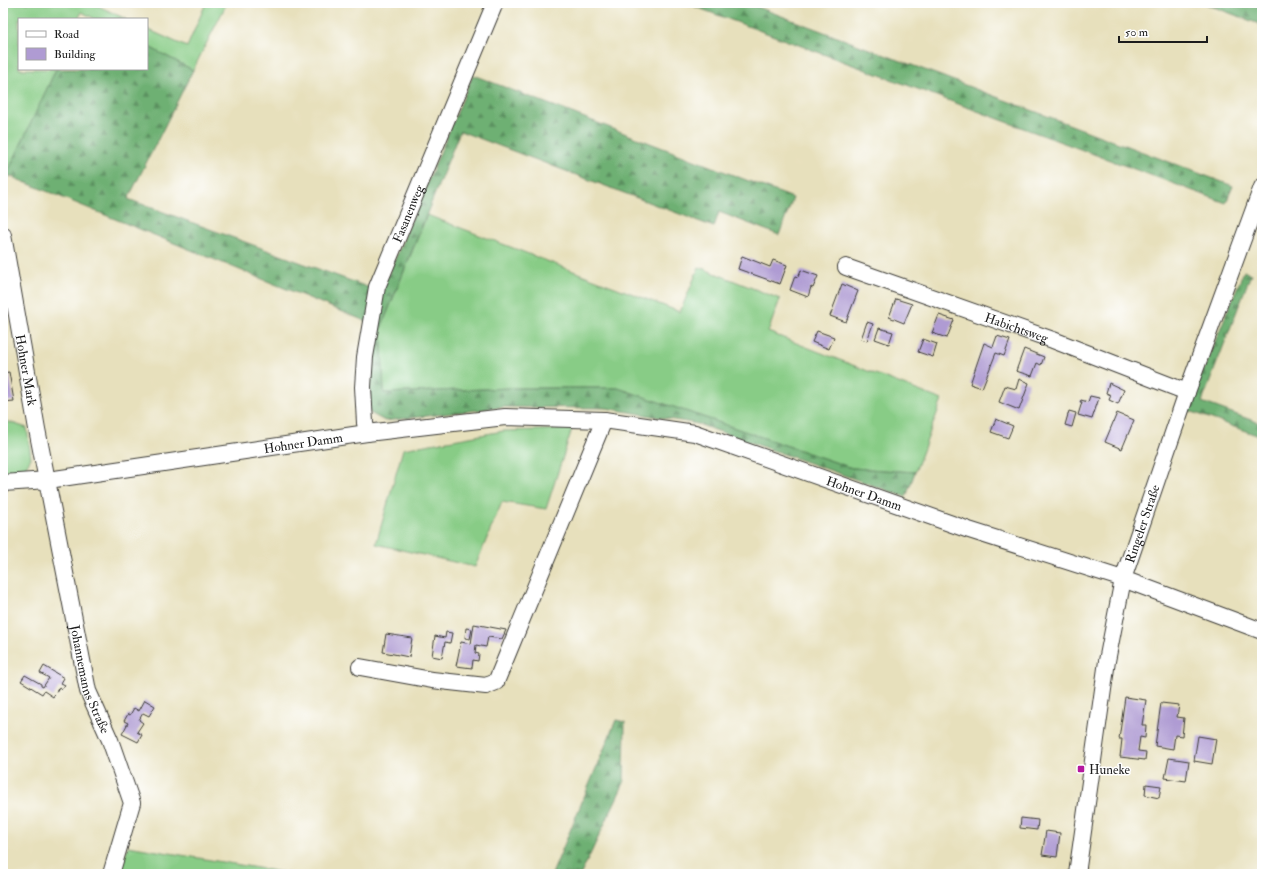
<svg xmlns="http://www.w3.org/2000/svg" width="1265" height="877" font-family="'IM FELL Double Pica',serif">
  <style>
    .grass { fill: #88cc86; stroke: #527451 }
    .forest { fill: url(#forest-firs); stroke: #456648 }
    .building { fill: #af9bd3 }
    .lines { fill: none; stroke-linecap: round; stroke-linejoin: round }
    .minor-casing { stroke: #3a3934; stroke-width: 18 }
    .minor { stroke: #fff; stroke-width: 16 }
    .poi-dot { fill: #b5179e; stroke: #fff; stroke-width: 1.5 }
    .labels { text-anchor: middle; stroke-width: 3; stroke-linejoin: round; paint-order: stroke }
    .street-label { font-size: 13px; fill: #1c1c1c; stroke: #fff }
    .poi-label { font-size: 13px; fill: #1c1c1c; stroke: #fff; text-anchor: start }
  </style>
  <defs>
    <pattern id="forest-firs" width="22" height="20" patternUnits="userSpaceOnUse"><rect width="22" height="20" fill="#6eb073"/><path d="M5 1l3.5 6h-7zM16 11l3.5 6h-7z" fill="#5a8e5e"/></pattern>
  </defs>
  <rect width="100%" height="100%" fill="#fff"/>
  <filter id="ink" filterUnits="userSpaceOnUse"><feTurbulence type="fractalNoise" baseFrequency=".025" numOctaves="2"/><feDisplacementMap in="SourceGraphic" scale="8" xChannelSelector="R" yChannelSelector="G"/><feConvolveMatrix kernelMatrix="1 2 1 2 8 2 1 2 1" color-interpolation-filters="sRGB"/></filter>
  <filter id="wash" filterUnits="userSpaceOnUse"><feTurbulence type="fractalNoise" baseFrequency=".012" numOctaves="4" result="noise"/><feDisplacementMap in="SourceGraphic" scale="16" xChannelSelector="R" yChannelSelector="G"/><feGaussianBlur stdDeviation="0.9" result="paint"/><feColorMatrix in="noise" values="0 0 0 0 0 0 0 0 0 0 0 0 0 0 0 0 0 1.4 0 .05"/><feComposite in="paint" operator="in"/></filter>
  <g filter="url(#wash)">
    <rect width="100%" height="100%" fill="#e7e0bc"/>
    <g class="grass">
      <path d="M 3,3 L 92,3 L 126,19 L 95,19 L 82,12 L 78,19 L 19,19 L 19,69 L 56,69 L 7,175 L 3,159 Z"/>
      <path d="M 206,3 L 227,3 L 193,70 L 147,46 L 147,29 L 187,47 Z"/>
      <path d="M 427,215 L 680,312 L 699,267 L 780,299 L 768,332 L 942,400 L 915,472 L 852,468 L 618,388 L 511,388 L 384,393 L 381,328 Z"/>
      <path d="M 3,420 L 27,428 L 31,458 L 24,470 L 3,471 Z"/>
      <path d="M 572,429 L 546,509 L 502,502 L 475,567 L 376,544 L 403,449 L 503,431 Z"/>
      <path d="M 128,846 L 293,874 L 120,874 Z"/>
    </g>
    <g class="forest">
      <path d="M 685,3 L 747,3 L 1233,186 L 1226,203 Z"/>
      <path d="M 1203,3 L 1262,3 L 1262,25 Z"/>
      <path d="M 147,46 L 193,70 L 128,199 L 381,292 L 473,75 L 793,198 L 779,235 L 719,212 L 714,227 L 460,131 L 381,328 L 384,393 L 511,388 L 618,388 L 852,468 L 915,472 L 906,497 L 698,424 L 606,408 L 504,407 L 385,421 L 370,413 L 369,384 L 375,325 L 7,175 L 3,169 L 3,159 L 7,174 L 56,69 L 147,69 Z"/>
      <path d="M 1244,271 L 1251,274 L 1202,402 L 1262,424 L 1262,437 L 1187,410 Z"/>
      <path d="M 616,720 L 625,722 L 624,783 L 581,874 L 552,874 Z"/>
    </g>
    <g id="blocks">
      <g class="building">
        <path d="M 742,256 L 770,267 L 773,260 L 787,265 L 780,284 L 738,269 Z"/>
        <path d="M 801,270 L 818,276 L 813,288 L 811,287 L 808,297 L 790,290 L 795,276 L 798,277 Z"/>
        <path d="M 842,284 L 858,291 L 846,322 L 830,316 Z"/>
        <path d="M 896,299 L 912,304 L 904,323 L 889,317 Z"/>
        <path d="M 939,315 L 954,320 L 947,338 L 932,333 Z"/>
        <path d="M 867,322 L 873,324 L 867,341 L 861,339 Z"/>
        <path d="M 879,328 L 893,332 L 889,344 L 875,339 Z"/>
        <path d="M 817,331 L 834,337 L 829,349 L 812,342 Z"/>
        <path d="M 997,336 L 1010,340 L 1004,356 L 996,353 L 982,388 L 970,384 L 984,343 L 993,347 Z"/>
        <path d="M 923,339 L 937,344 L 933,357 L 918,352 Z"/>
        <path d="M 1024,349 L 1044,357 L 1041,365 L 1037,363 L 1032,376 L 1016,371 Z"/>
        <path d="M 9,372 L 14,401 L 3,402 L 3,373 Z"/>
        <path d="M 1019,379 L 1029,383 L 1019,410 L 999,402 L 1005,386 L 1016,389 Z"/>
        <path d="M 1109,383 L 1124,390 L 1118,404 L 1109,400 L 1111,395 L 1106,393 Z"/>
        <path d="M 1090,396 L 1099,398 L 1092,419 L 1078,415 L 1082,402 L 1080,402 L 1081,400 L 1088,402 Z"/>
        <path d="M 1069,411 L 1076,413 L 1072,427 L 1065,425 Z"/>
        <path d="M 1117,413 L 1134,420 L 1122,449 L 1105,442 Z"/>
        <path d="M 996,419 L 1013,426 L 1008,438 L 991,432 Z"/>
        <path d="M 474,624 L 506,630 L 502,639 L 488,637 L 486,647 L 476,645 L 475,653 L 479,654 L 478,661 L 473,660 L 472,668 L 456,666 L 461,642 L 471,644 Z"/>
        <path d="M 466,628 L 472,629 L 470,639 L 465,638 Z"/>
        <path d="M 446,632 L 452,633 L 450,643 L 445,642 L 442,658 L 432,656 L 435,636 L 445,638 Z"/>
        <path d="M 386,634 L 412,638 L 409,657 L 383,652 Z"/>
        <path d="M 44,666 L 64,678 L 61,683 L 65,685 L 62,689 L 59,687 L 53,697 L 44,691 L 42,694 L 21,681 L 25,675 L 41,684 L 41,686 L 43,687 L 49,678 L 40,673 Z"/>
        <path d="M 1125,697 L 1146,700 L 1142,725 L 1146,725 L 1145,738 L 1140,737 L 1138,751 L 1146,752 L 1145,760 L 1120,757 L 1122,739 L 1119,739 Z"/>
        <path d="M 145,700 L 155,706 L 149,716 L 143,713 L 139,720 L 143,723 L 137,732 L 142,735 L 138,742 L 122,734 L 128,723 L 124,721 L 128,714 L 130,715 L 134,708 L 139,711 Z"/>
        <path d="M 1161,703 L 1179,705 L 1177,717 L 1184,718 L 1182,736 L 1175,735 L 1173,749 L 1155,746 Z"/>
        <path d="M 1198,736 L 1216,739 L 1212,764 L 1194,761 Z"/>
        <path d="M 1169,758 L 1189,761 L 1186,781 L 1165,778 Z"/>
        <path d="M 1146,784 L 1161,786 L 1159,798 L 1145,795 Z"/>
        <path d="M 1021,818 L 1038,820 L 1037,830 L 1020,828 Z"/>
        <path d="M 1046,831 L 1060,833 L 1057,857 L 1042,855 Z"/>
      </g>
    </g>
  </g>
  <g filter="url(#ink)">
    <use href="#blocks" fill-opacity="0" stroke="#3a3934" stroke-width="1"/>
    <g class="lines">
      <defs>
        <g id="minor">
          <path id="s1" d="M 3,235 L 37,429 L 88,691 L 110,740 L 132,803 L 111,874"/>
          <path id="s2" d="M 846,267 L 1053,340 L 1187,392"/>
          <path id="s3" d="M 367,433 L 365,423 L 363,387 L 365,357 L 377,287 L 495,3"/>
          <path id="s4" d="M 3,483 L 48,480 L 367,433 L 505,417 L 604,420 L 695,433 L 969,530 L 1123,579 L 1262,631"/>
          <path d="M 360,667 L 432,680 L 486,686 L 496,682 L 604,420"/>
          <path id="s5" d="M 1077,874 L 1107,661 L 1123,579 L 1187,392 L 1262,187"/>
        </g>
      </defs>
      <use href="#minor" class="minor-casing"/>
      <use href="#minor" class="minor"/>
    </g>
  </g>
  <rect class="poi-dot" x="1077" y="765" width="8" height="8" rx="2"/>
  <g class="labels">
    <g class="street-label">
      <text dy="5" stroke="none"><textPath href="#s3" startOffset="227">Fasanenweg</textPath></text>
      <text dy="5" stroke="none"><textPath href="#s2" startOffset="181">Habichtsweg</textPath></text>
      <text dy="5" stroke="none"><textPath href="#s1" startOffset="137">Hohner Mark</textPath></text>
      <text dy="5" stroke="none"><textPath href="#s4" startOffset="303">Hohner Damm</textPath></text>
      <text dy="5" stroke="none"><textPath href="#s4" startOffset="877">Hohner Damm</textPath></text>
      <text dy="5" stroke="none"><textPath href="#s5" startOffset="357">Ringeler Straße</textPath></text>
      <text dy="5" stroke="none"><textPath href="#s1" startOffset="453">Johannemanns Straße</textPath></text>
    </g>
    <g class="poi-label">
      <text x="1089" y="774">Huneke</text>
    </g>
  </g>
  <rect width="1265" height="877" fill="none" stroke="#fff" stroke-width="16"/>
  <rect x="18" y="18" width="130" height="52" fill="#ffffff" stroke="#a4a4a4"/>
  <rect x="26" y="31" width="20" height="6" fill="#ffffff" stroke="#a4a4a4"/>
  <text x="54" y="38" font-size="12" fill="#1c1c1c">Road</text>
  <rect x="26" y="48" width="20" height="12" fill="#af9bd3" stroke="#a4a4a4"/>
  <text x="54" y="58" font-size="12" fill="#1c1c1c">Building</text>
  <path d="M1119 36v6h88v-6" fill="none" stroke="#1c1c1c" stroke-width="2"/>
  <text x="1125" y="36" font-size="12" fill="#1c1c1c" stroke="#ffffff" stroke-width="3" paint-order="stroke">50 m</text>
</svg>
